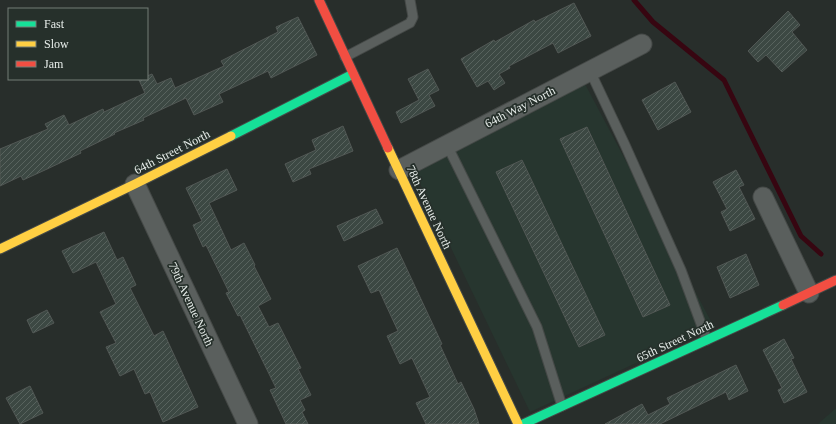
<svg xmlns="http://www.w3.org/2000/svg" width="836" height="424" font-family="'Times New Roman',serif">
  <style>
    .built { fill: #27362f }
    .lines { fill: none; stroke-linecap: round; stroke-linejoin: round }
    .stream { stroke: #370611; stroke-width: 5 }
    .building { fill: url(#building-hatch); stroke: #525855 }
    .lane-casing { stroke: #454947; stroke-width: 11 }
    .street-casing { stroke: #454947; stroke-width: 21 }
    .fast-casing { stroke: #454947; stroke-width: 11 }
    .slow-casing { stroke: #454947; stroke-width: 11 }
    .jam-casing { stroke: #454947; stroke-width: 11 }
    .lane { stroke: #5a5f5d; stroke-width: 9 }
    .street { stroke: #5a5f5d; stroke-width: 19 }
    .fast { stroke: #16e098; stroke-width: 9 }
    .slow { stroke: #ffcf43; stroke-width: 9 }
    .jam { stroke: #f24e42; stroke-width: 9 }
    .labels { text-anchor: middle; stroke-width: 3.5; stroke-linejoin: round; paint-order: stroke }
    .street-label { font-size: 12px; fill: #e7edea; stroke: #26302b }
  </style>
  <defs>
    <pattern id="building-hatch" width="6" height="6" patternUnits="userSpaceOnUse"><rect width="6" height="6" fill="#3c4843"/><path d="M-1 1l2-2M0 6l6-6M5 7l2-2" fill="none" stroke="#58635e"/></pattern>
  </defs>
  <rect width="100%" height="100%" fill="#282e2b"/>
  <g class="built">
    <path d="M 585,84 L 714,327 L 530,412 L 414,171 Z"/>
    <path d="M 835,409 L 836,409 L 836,424 L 818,424 Z"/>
  </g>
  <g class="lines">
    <path class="stream" d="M 634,0 L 653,22 L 724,80 L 801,236 L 821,254"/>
  </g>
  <g class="building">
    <path d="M 574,3 L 591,36 L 558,53 L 553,43 L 509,66 L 510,68 L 499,74 L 505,83 L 494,90 L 488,81 L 477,87 L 461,59 L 494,40 L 495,42 L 534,20 L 535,22 Z"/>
    <path d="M 788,11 L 800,25 L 792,32 L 807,50 L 782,72 L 766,55 L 758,62 L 748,51 Z"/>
    <path d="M 298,17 L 317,55 L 271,78 L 268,71 L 219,94 L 223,102 L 194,115 L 186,98 L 143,118 L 144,120 L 114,133 L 115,134 L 80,151 L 81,153 L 45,170 L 23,180 L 21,176 L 0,186 L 0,149 L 48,129 L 45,124 L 64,115 L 69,125 L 103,109 L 104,112 L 145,93 L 139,80 L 147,79 L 147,76 L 152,74 L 157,84 L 171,78 L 175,88 L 224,66 L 221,61 L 278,32 L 276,27 Z"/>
    <path d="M 428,69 L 439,90 L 429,95 L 435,106 L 401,123 L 396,112 L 419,100 L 408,79 Z"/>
    <path d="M 675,82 L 691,112 L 658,130 L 642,100 Z"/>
    <path d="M 343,126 L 353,151 L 309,169 L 311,174 L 293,182 L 285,164 L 316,150 L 312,140 Z"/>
    <path d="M 587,127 L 670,305 L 643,317 L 560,139 Z"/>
    <path d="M 522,160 L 605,335 L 579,347 L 496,172 Z"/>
    <path d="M 227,169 L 237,190 L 209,203 L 231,250 L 244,243 L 255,265 L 254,266 L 271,299 L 258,306 L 269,327 L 278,323 L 301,368 L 298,369 L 311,395 L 300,400 L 305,410 L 302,412 L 308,424 L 286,424 L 270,390 L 276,388 L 240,315 L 238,316 L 226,293 L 229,292 L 206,245 L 203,247 L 193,225 L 202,221 L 186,188 Z"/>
    <path d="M 736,170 L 744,185 L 739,187 L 755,219 L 730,231 L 721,212 L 727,209 L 713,182 Z"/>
    <path d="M 376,209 L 383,223 L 344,241 L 337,226 Z"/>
    <path d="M 104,232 L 117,260 L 123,257 L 136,285 L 130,288 L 154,336 L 163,331 L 198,407 L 163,422 L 150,392 L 145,394 L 134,369 L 120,376 L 106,347 L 116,343 L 100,312 L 116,304 L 96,262 L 73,273 L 62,251 Z"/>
    <path d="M 397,248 L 442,344 L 440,345 L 458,384 L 461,382 L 474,409 L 479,424 L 426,424 L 416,403 L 430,397 L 412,358 L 400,364 L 387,336 L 398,331 L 379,290 L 371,293 L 358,266 Z"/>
    <path d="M 746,254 L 759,285 L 730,298 L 717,267 Z"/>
    <path d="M 47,310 L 54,323 L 33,333 L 27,320 Z"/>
    <path d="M 784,339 L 794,358 L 791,359 L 807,392 L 784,403 L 778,390 L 782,388 L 763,350 Z"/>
    <path d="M 736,365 L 748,391 L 729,400 L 726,392 L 660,424 L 605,424 L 642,404 L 648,415 L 670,404 L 667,398 Z"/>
    <path d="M 30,386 L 43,413 L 20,424 L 6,398 Z"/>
  </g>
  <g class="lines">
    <defs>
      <g id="lane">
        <path d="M 345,57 L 410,23 L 413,17 L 410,0"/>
        <path d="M 590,71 L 625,145 L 681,270 L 707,340"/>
        <path d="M 447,145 L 537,327 L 562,406"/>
      </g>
      <g id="street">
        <path d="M 399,170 L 642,44"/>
        <path d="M 135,184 L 248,424"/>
        <path d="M 763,197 L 809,293"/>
      </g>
      <g id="fast">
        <path d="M 231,136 L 353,74"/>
        <path d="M 523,424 L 783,305"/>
      </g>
      <g id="slow">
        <path d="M 388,148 L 518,424"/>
        <path d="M 0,249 L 135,184 L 231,136"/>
      </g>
      <g id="jam">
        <path d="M 319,0 L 388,148"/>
        <path d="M 783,305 L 836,280"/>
      </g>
    </defs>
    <use href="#lane" class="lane-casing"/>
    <use href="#street" class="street-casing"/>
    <use href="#fast" class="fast-casing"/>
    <use href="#slow" class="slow-casing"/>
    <use href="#jam" class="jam-casing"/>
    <use href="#lane" class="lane"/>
    <use href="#street" class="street"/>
    <use href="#fast" class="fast"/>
    <use href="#slow" class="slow"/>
    <use href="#jam" class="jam"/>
  </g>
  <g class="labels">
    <g class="street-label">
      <text transform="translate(520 107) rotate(-27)" y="4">64th Way North</text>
      <text transform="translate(172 152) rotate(-27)" y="4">64th Street North</text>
      <text transform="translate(429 207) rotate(65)" y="4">78th Avenue North</text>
      <text transform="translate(191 304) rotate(65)" y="4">79th Avenue North</text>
      <text transform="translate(675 341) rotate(-25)" y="4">65th Street North</text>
    </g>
  </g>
  <rect x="8" y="8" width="140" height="72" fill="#26302b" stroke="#737c77"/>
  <rect x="16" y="21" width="20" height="6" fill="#16e098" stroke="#737c77"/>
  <text x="44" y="28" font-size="12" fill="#e7edea">Fast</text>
  <rect x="16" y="41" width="20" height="6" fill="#ffcf43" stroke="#737c77"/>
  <text x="44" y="48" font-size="12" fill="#e7edea">Slow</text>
  <rect x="16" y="61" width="20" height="6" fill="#f24e42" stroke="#737c77"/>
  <text x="44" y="68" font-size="12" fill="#e7edea">Jam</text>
</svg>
